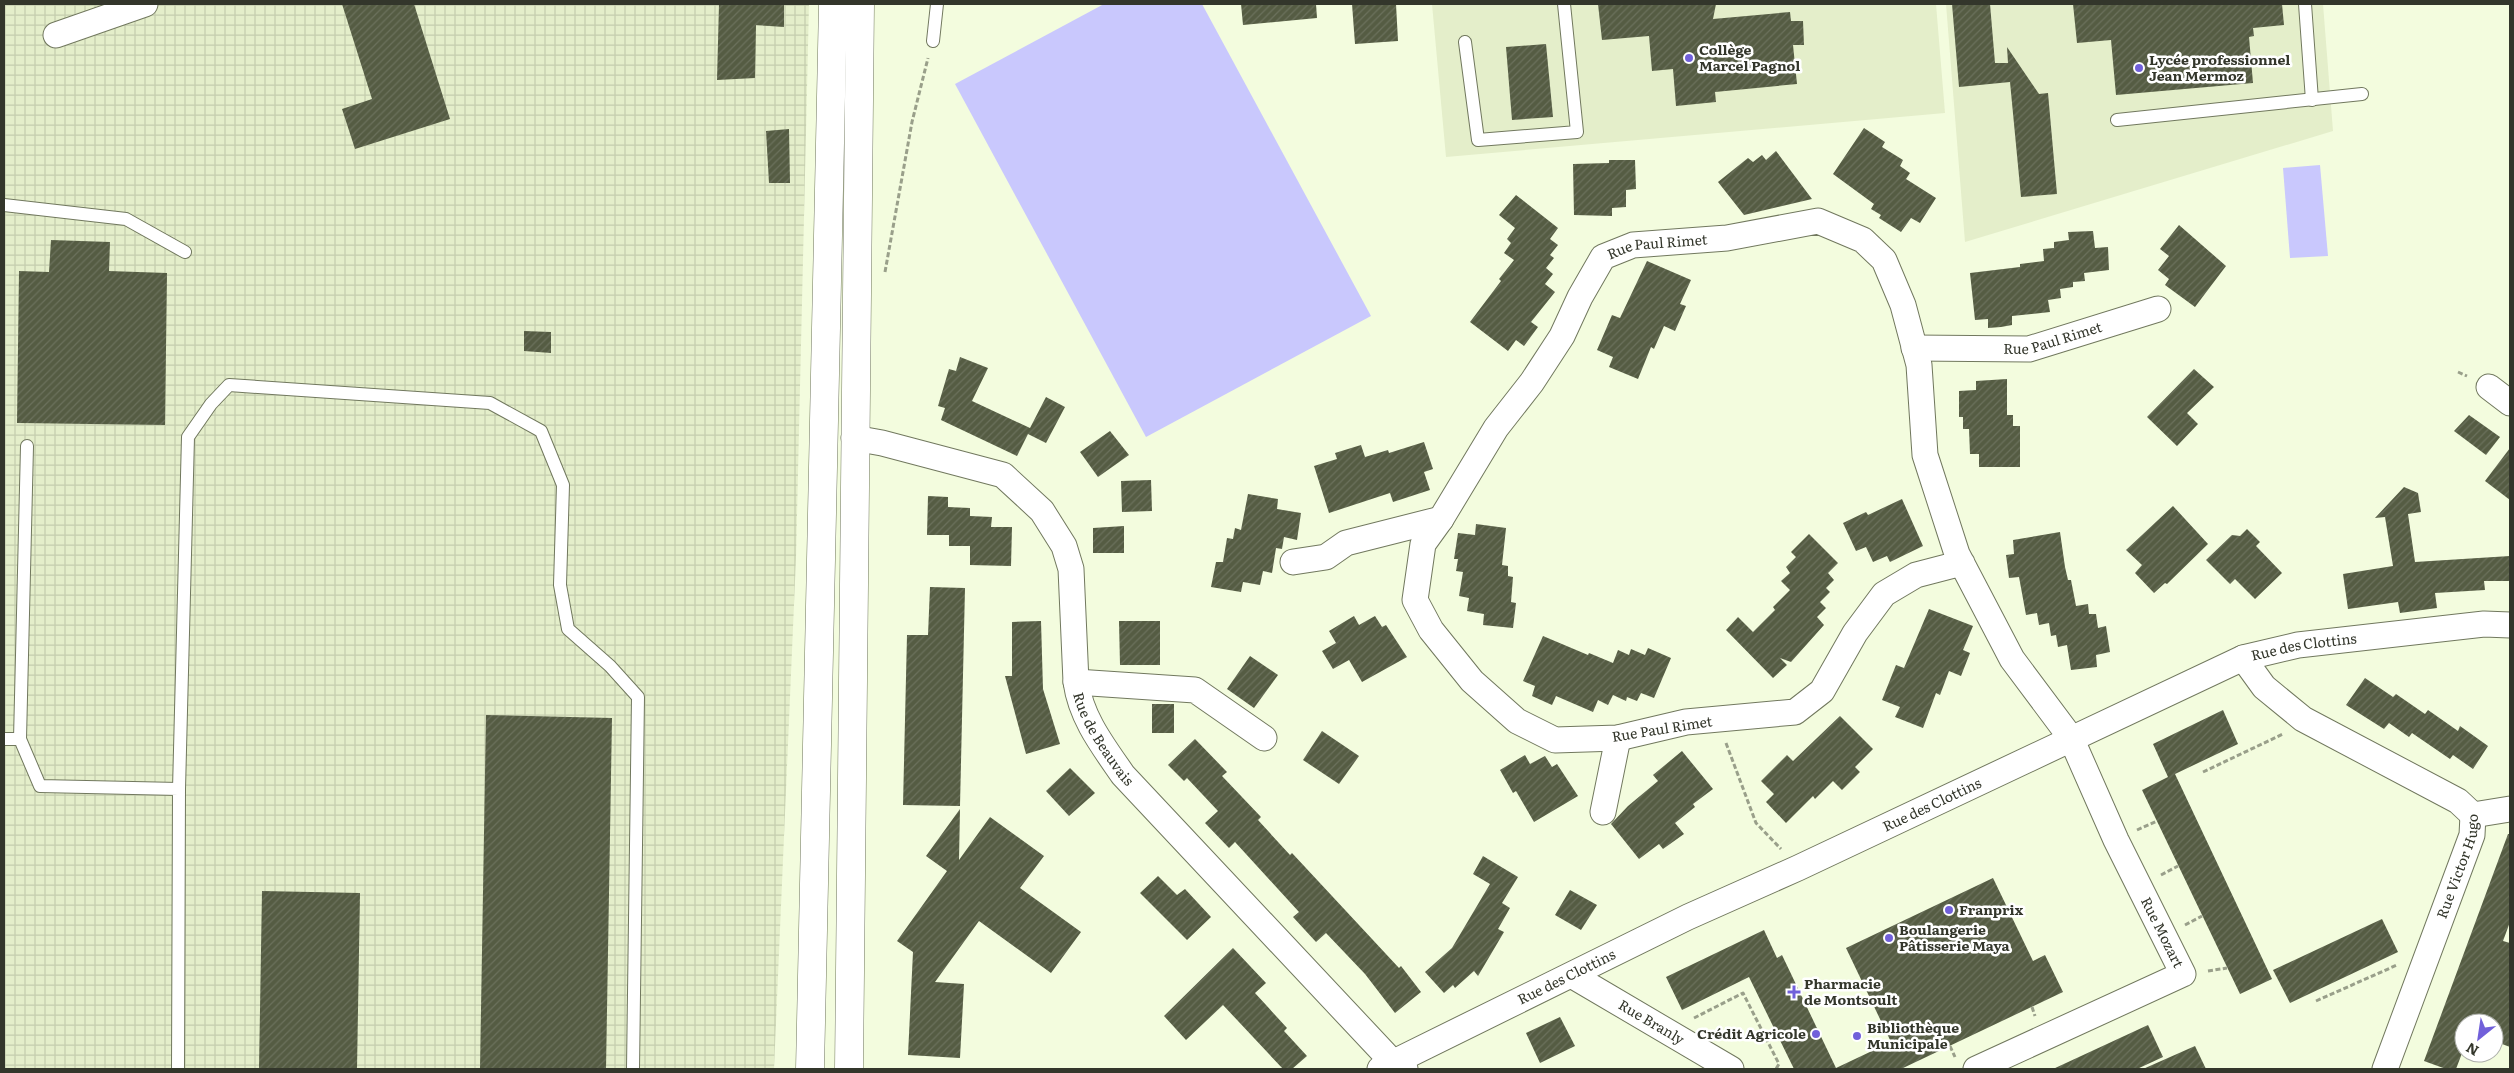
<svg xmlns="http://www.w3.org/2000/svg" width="2514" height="1073" font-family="Literata,serif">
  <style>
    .built { fill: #e4eeca }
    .industrial { fill: url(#industrial-grid) }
    .pitch { fill: #c9c8fd }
    .building { fill: url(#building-hatch) }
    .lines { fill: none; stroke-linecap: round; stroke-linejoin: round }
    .service-casing { stroke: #71785e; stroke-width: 14 }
    .minor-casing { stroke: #71785e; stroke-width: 27 }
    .tertiary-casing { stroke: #71785e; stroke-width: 29 }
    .path { stroke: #999f8a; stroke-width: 3; stroke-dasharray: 5 2.5; stroke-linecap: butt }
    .service { stroke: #fff; stroke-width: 12 }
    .minor { stroke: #fff; stroke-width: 25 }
    .tertiary { stroke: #fff; stroke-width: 28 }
    .poi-dot { fill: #7160da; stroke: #fff; stroke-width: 2 }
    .labels { text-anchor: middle; stroke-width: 5; stroke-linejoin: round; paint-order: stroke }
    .poi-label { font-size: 14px; font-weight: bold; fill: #33362b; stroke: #fff; text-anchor: start }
    .street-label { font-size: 14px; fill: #33362b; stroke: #fff }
  </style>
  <defs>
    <pattern id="industrial-grid" width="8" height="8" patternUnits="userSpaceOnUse" patternTransform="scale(1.25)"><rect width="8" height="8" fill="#e4eeca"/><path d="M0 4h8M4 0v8" fill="none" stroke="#c4cdae"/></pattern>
    <pattern id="building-hatch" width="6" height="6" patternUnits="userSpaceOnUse" patternTransform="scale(1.25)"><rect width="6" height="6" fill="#555c43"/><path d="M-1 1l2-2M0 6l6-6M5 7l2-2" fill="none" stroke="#6b715c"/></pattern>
  </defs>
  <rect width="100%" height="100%" fill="#f3fcde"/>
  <g class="built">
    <path d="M 1432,4 L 1936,4 L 1945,113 L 1446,157 Z"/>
    <path d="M 1946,4 L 2323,4 L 2333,131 L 1965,242 Z"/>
  </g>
  <path class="industrial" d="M 4,4 L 809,4 L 796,558 L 774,1069 L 4,1069 Z"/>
  <g class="pitch">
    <path d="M 1104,4 L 1202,4 L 1371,316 L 1146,437 L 955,84 Z"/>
    <path d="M 2320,165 L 2328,256 L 2290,258 L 2283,168 Z"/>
  </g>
  <g class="building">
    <path d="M 342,4 L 414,4 L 450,119 L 355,149 L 342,109 L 372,99 Z"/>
    <path d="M 719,4 L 784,4 L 784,27 L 756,25 L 755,78 L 717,80 Z"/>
    <path d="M 1241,4 L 1316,4 L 1317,18 L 1243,25 Z"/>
    <path d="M 1352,4 L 1396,4 L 1398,41 L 1355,44 Z"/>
    <path d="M 1598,4 L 1716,4 L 1713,19 L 1790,12 L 1791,21 L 1803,21 L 1804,45 L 1793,45 L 1797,84 L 1715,92 L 1716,102 L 1676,106 L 1673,69 L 1652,71 L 1649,36 L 1602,40 Z"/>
    <path d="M 1952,4 L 1990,4 L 1995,63 L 2008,63 L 2007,47 L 2039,94 L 2048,93 L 2057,194 L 2021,197 L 2010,82 L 1959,87 Z"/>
    <path d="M 2073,4 L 2282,4 L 2284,25 L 2253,28 L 2254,36 L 2249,37 L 2253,83 L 2116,95 L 2111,40 L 2077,43 Z"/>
    <path d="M 1546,44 L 1553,117 L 1512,120 L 1506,47 Z"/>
    <path d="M 1864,128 L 1885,142 L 1882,147 L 1903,160 L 1900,166 L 1910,173 L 1906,179 L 1936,198 L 1920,223 L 1911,218 L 1901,232 L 1879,218 L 1881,215 L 1871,209 L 1874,204 L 1833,174 Z"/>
    <path d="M 789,129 L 790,183 L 769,183 L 766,131 Z"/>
    <path d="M 1776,151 L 1812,199 L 1744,215 L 1718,182 L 1748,158 L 1753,162 L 1762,155 L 1766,160 Z"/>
    <path d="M 1609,160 L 1635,160 L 1636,189 L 1626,190 L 1626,207 L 1612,208 L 1612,216 L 1574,215 L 1573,164 L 1609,163 Z"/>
    <path d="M 1516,195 L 1558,228 L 1550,239 L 1558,245 L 1550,255 L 1554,258 L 1546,268 L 1553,274 L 1545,284 L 1555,292 L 1531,322 L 1538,327 L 1524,346 L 1516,340 L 1508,351 L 1470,322 L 1501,281 L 1499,279 L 1514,260 L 1504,253 L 1511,243 L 1507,239 L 1515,228 L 1499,215 Z"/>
    <path d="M 2179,225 L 2226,266 L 2195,307 L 2165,285 L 2169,279 L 2158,270 L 2169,256 L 2160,249 Z"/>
    <path d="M 2093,231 L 2095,248 L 2108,247 L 2109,270 L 2084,273 L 2085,281 L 2073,282 L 2073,287 L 2060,289 L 2061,298 L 2048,300 L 2050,312 L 2012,316 L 2012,325 L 2001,327 L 1988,328 L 1988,319 L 1975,320 L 1970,273 L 2020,267 L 2020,264 L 2044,261 L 2043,249 L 2054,248 L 2054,242 L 2069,240 L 2068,232 Z"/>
    <path d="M 51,240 L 110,242 L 109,271 L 167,273 L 165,425 L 17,423 L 19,271 L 49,272 Z"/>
    <path d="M 1647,261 L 1691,280 L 1680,304 L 1686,306 L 1675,331 L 1664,326 L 1654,349 L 1651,347 L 1638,379 L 1609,367 L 1613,357 L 1597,350 L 1612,315 L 1620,318 Z"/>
    <path d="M 524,331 L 551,332 L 551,353 L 524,351 Z"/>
    <path d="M 960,357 L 988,368 L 972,401 L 1030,428 L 1046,397 L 1065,407 L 1046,443 L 1028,434 L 1017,456 L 941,420 L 945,408 L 938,406 L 949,369 L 956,371 Z"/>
    <path d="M 2194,369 L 2214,387 L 2187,413 L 2198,424 L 2177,446 L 2147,417 Z"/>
    <path d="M 2007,379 L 2007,415 L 2013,415 L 2013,426 L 2020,426 L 2020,467 L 1979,467 L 1979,454 L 1970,454 L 1969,429 L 1963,429 L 1963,417 L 1959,417 L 1959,391 L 1976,390 L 1976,381 Z"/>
    <path d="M 2469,415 L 2500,437 L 2486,455 L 2454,431 Z"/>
    <path d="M 1110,431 L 1129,455 L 1098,477 L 1080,452 Z"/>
    <path d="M 1424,442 L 1433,469 L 1424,472 L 1430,490 L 1393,502 L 1390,493 L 1329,513 L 1314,466 L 1337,459 L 1335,453 L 1361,445 L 1365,457 L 1388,450 L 1389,453 Z"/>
    <path d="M 2510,448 L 2510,500 L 2485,481 Z"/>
    <path d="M 1151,480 L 1152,511 L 1122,512 L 1121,481 Z"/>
    <path d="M 2404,487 L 2418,493 L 2421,512 L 2408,514 L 2415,562 L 2510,556 L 2510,581 L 2484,581 L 2485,590 L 2435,593 L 2437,608 L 2400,613 L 2398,602 L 2348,609 L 2343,574 L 2393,566 L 2385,517 L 2375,518 Z"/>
    <path d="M 1248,494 L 1278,499 L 1277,509 L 1301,513 L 1297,540 L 1284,537 L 1282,549 L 1276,548 L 1272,573 L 1263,571 L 1260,585 L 1243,582 L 1241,592 L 1211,587 L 1216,562 L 1223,562 L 1227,538 L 1233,539 L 1235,528 L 1241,530 Z"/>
    <path d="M 928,496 L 948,497 L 948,507 L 970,508 L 970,516 L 992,517 L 991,527 L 1012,527 L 1011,566 L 970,565 L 970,546 L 949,546 L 949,535 L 927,535 Z"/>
    <path d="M 1902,499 L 1923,546 L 1890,562 L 1887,556 L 1873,562 L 1866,547 L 1856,551 L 1843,523 L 1866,512 L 1868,515 Z"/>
    <path d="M 2173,506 L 2208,544 L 2167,584 L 2165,583 L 2154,593 L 2135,573 L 2142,565 L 2126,550 Z"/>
    <path d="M 1476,524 L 1506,528 L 1502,565 L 1508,566 L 1508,576 L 1513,577 L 1511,602 L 1516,603 L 1513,628 L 1483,625 L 1484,614 L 1467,611 L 1469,598 L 1459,596 L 1463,572 L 1456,571 L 1458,559 L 1454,559 L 1458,533 L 1475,535 Z"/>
    <path d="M 1124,526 L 1124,553 L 1093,553 L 1093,528 Z"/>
    <path d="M 2247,529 L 2260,542 L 2256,546 L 2282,573 L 2255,599 L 2235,579 L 2230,584 L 2206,560 L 2232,535 L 2240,536 Z"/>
    <path d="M 2060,532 L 2065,567 L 2068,580 L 2071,580 L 2076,606 L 2088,604 L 2089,614 L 2096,614 L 2098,628 L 2106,626 L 2110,652 L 2096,655 L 2097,667 L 2071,670 L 2067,645 L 2058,647 L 2056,635 L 2051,636 L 2049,623 L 2039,625 L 2037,613 L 2026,615 L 2019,577 L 2009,578 L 2006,555 L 2014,554 L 2013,540 Z"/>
    <path d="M 1809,534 L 1838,563 L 1828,573 L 1834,580 L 1826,588 L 1830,592 L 1820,602 L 1826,608 L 1817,617 L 1824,625 L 1791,662 L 1780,658 L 1787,665 L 1773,678 L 1726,630 L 1738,617 L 1753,632 L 1775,610 L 1773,607 L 1790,590 L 1781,581 L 1790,573 L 1786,567 L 1796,557 L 1791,552 Z"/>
    <path d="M 930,587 L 965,588 L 960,806 L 903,805 L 907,635 L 928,635 Z"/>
    <path d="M 1929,609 L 1973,626 L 1963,650 L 1970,653 L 1961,676 L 1949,671 L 1940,695 L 1936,693 L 1923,728 L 1895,717 L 1900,707 L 1882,700 L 1896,665 L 1904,668 Z"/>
    <path d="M 1354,616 L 1359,625 L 1375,616 L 1382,627 L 1386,625 L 1407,657 L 1362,682 L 1349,660 L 1333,669 L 1322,651 L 1336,643 L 1329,631 Z"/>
    <path d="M 1041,621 L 1043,689 L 1060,744 L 1026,754 L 1005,676 L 1012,676 L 1012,622 Z"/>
    <path d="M 1119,621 L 1160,621 L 1160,665 L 1120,665 Z"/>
    <path d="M 1543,636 L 1588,655 L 1589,653 L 1613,663 L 1618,650 L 1629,655 L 1631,649 L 1645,655 L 1648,648 L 1671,658 L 1654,698 L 1641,693 L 1637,701 L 1627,697 L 1626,701 L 1613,695 L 1608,705 L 1598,700 L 1593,712 L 1556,696 L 1552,705 L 1532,696 L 1535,686 L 1523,681 Z"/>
    <path d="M 1250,656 L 1278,675 L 1254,708 L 1227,689 Z"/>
    <path d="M 2365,678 L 2393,697 L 2396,694 L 2425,714 L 2428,710 L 2458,731 L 2460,726 L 2488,746 L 2473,769 L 2453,755 L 2450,759 L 2412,733 L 2409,737 L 2389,723 L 2384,729 L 2346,705 Z"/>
    <rect x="1152" y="704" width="22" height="29"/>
    <path d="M 2223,710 L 2238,744 L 2175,774 L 2272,979 L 2240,994 L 2142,790 L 2168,777 L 2153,744 Z"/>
    <path d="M 486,715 L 612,718 L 606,1069 L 480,1069 Z"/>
    <path d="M 1840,716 L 1873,749 L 1855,767 L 1860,772 L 1842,790 L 1833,781 L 1815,799 L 1813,796 L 1786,823 L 1766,802 L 1774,794 L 1761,781 L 1787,755 L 1793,761 Z"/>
    <path d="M 1322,731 L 1359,756 L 1339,784 L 1303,760 Z"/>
    <path d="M 1195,739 L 1227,772 L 1222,776 L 1261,817 L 1258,820 L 1290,855 L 1292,853 L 1399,968 L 1401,966 L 1421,992 L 1395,1013 L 1365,974 L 1326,933 L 1316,942 L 1293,917 L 1299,912 L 1235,842 L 1229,848 L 1205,823 L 1218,811 L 1187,778 L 1184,781 L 1168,765 Z"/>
    <path d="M 1682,751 L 1713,789 L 1693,804 L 1695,807 L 1675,823 L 1684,834 L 1663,849 L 1659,844 L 1639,859 L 1611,824 L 1628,806 L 1658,781 L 1653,775 Z"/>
    <path d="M 1525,755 L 1530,764 L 1545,756 L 1552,767 L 1557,764 L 1578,796 L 1534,822 L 1516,791 L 1513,793 L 1500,770 Z"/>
    <path d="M 1070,768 L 1095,793 L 1069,816 L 1046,791 Z"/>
    <path d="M 960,809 L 959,860 L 990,817 L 1044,856 L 1020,888 L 1081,932 L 1051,973 L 979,921 L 935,982 L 964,984 L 960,1058 L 908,1055 L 913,952 L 897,941 L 947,871 L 926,856 Z"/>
    <path d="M 2508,834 L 2510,834 L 2510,922 L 2503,941 L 2510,943 L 2510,1047 L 2494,1041 L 2494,1023 L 2464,1023 L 2464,1048 L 2456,1069 L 2446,1069 L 2424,1061 Z"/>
    <path d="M 1483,856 L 1518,877 L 1502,903 L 1510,908 L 1498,929 L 1504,932 L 1478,976 L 1474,971 L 1455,988 L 1453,985 L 1444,993 L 1425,972 L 1452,948 L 1490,884 L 1473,874 Z"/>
    <path d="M 1158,876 L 1177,895 L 1185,889 L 1211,917 L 1187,940 L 1140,893 Z"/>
    <path d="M 1993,878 L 2033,961 L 2045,955 L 2063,992 L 1901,1069 L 1794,1069 L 1749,977 L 1682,1010 L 1666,977 L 1764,930 L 1777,958 L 1782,955 L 1836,1068 L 1891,1042 L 1846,948 Z"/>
    <path d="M 1570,890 L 1597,905 L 1581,930 L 1555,915 Z"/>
    <path d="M 262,891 L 360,893 L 357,1069 L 259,1069 Z"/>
    <path d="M 2382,919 L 2398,952 L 2290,1003 L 2273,970 Z"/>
    <path d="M 1233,948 L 1266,983 L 1255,993 L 1287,1028 L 1284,1031 L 1307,1056 L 1292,1069 L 1283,1069 L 1223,1005 L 1186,1040 L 1164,1016 Z"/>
    <path d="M 1560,1017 L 1575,1046 L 1540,1063 L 1526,1033 Z"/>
    <path d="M 2148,1025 L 2163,1057 L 2137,1069 L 2053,1069 Z"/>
    <path d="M 2195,1046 L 2206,1069 L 2143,1069 Z"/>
  </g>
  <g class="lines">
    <defs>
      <g id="service">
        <path d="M 2305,4 L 2312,100"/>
        <path d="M 933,41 L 937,4"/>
        <path d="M 1465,42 L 1478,140 L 1577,132 L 1564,4"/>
        <path d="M 2117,120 L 2362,94"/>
        <path d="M 4,205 L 126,219 L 185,252"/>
        <path d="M 4,739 L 20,739 L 40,786 L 179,789 L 178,1069"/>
        <path d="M 20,739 L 27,446"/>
        <path d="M 179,789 L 188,437 L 211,404 L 229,385 L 490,403 L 541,431 L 563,485 L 560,585 L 568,629 L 610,666 L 638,697 L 633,1069"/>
      </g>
      <g id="minor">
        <path d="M 56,35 L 145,4"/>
        <path id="s1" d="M 1914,348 L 2029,349 L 2158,309"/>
        <path d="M 2489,387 L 2510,403"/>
        <path id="s2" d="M 854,438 L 882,443 L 1003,475 L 1042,511 L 1064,546 L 1071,569 L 1076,682 C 1081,718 1103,746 1123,775 L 1385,1054 L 1393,1063 L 1405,1069"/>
        <path d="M 1293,562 L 1326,557 L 1346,543 L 1441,519"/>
        <path id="s3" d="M 1962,563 L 1916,575 L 1884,594 L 1855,633 L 1822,691 L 1795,712 L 1686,722 L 1618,738 L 1555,740 L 1517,721 L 1472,681 L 1431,630 L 1415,600 L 1423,544 L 1441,519 L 1496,428 L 1532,382 L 1562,336 L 1580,297 L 1603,257 L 1633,245 L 1727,238 L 1818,221 L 1863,240 L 1884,260 L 1903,305 L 1919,365 L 1925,455 L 1957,554 L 2012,659 L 2071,738 L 2116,840 L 2183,974 L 1976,1069"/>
        <path d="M 2243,658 L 2264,687 L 2303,719 L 2458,801 L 2473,815"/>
        <path d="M 1076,682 L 1195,690 L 1264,738"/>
        <path d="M 1603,812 L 1618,738"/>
        <path d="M 2473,815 L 2510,809"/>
        <path id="s4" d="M 1573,976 L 1731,1069"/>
        <path id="s5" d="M 1380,1069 L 1688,917 L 1798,868 L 2243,658 L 2298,645 L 2484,624 L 2510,625"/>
        <path id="s6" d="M 2385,1069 L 2472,835 L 2473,815"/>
      </g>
      <g id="tertiary">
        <path d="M 810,1069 L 833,4"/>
        <path d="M 849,1069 L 860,4"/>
      </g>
    </defs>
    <use href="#service" class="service-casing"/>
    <use href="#minor" class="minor-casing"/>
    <use href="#tertiary" class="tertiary-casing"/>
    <g class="path">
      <path d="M 885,272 L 912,122 L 928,58"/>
      <path d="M 2458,372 L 2467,376"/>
      <path d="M 1726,743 L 1756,823 L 1781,849"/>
      <path d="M 2203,772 L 2283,734"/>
      <path d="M 2137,830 L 2157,821"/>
      <path d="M 2161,875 L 2178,866"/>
      <path d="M 2185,925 L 2202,916"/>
      <path d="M 2208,971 L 2227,968"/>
      <path d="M 2316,1001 L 2397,965"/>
      <path d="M 2032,1007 L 2035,1016"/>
      <path d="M 1694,1018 L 1743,993 L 1779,1064 L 1776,1069"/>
      <path d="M 1950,1046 L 1955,1057"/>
    </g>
    <use href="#service" class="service"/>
    <use href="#minor" class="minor"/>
    <use href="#tertiary" class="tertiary"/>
  </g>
  <g class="poi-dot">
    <circle cx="1689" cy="58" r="5"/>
    <circle cx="2139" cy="68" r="5"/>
    <circle cx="1949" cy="910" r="5"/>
    <circle cx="1889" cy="938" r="5"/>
    <path d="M1791.5 984.5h5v5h5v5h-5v5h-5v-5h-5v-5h5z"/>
    <circle cx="1816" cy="1034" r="5"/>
    <circle cx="1857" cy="1036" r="5"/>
  </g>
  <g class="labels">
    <g class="poi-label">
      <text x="1699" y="55">Collège<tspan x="1699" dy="16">Marcel Pagnol</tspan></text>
      <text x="2149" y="65">Lycée professionnel<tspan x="2149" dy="16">Jean Mermoz</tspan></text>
      <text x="1959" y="915">Franprix</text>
      <text x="1899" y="935">Boulangerie<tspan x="1899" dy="16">Pâtisserie Maya</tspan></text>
      <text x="1804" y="989">Pharmacie<tspan x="1804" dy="16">de Montsoult</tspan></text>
      <text x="1867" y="1033">Bibliothèque<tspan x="1867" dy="16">Municipale</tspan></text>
      <text x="1806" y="1039" text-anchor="end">Crédit Agricole</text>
    </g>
    <g class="street-label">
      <text dy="5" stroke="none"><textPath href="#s3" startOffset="1131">Rue Paul Rimet</textPath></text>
      <text dy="5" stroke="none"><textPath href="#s1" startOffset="140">Rue Paul Rimet</textPath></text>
      <text dy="5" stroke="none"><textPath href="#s5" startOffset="1018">Rue des Clottins</textPath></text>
      <text transform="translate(1662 729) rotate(-9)" y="5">Rue Paul Rimet</text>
      <text dy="5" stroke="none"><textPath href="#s2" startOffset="449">Rue de Beauvais</textPath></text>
      <text dy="5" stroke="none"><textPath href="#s5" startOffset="612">Rue des Clottins</textPath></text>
      <text dy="5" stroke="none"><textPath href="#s6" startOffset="216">Rue Victor Hugo</textPath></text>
      <text dy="5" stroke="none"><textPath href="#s3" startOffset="2109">Rue Mozart</textPath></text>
      <text dy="5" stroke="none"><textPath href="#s5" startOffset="208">Rue des Clottins</textPath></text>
      <text dy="5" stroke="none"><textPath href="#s4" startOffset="91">Rue Branly</textPath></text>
    </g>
  </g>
  <rect width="2514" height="1073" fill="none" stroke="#33362b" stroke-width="10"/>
  <g transform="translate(2479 1038) rotate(210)"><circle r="24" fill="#ffffff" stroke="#adafaa"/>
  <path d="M0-4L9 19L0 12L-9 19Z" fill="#7160da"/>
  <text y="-8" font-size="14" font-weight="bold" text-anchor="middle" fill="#33362b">N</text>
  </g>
</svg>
